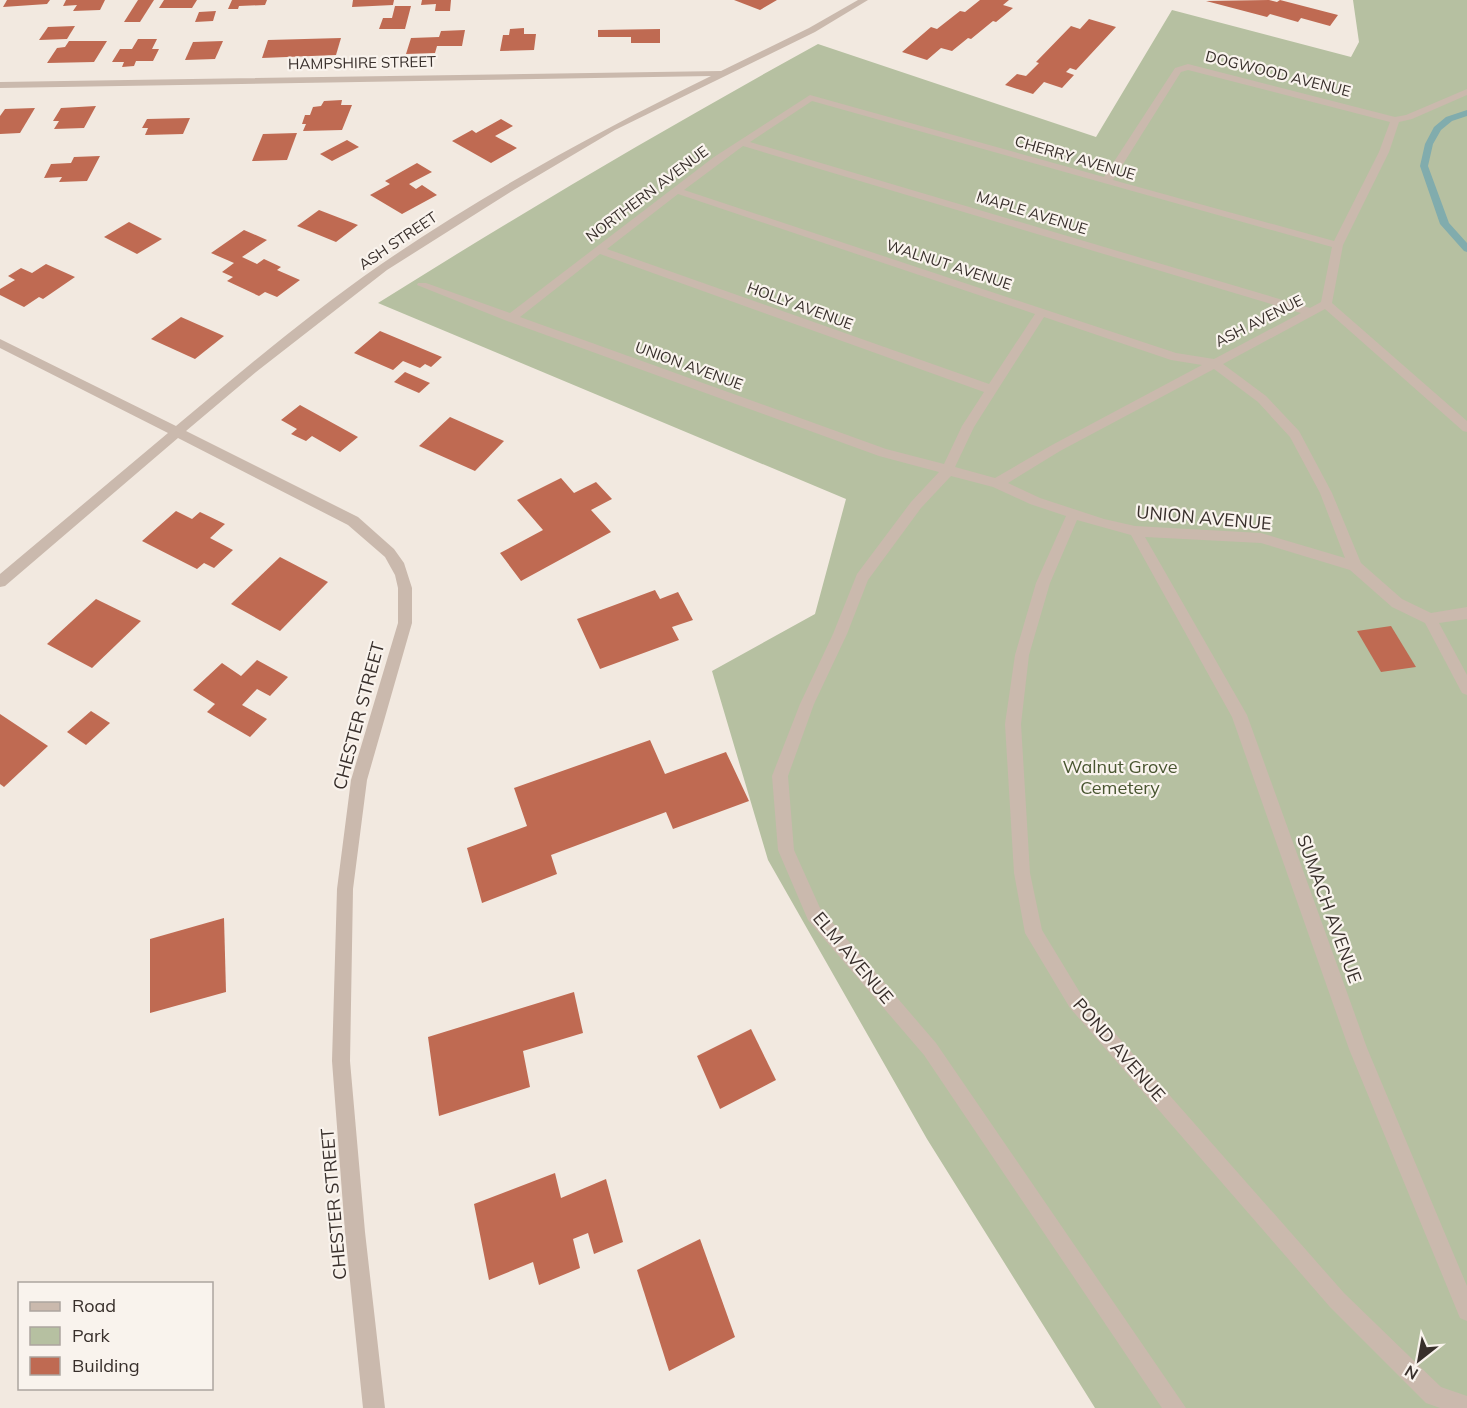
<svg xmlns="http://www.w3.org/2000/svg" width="1467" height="1408" font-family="Mulish,sans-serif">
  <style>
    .green { fill: #b6c0a1 }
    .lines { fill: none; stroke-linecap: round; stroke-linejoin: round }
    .stream { fill: #81acad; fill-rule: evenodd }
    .building { fill: #bf6a52 }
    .lane { fill: #cab9ad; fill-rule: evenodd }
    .street { fill: #cab9ad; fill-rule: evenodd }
    .labels { text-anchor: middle; stroke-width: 4.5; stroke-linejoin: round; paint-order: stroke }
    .far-street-label { font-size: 15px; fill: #382f2b; stroke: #f9f3ed }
    .street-label { font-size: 18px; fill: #382f2b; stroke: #f9f3ed }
    .park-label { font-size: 18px; fill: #485530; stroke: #f9f3ed }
  </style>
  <rect width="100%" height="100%" fill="#f2e9e0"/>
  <path class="green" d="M 1353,0 L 1467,0 L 1467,1408 L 1095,1408 L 927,1139 L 768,860 L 712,671 L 815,614 L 846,499 L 378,303 C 523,212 669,126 818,44 L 1096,137 L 1172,10 L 1351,57 L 1359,42 Z"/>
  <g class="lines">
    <path class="stream" d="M 1467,110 L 1467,116 L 1452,121 L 1441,130 L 1433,144 L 1428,166 L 1449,223 L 1467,243 L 1467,252 L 1464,251 L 1440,224 L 1420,166 L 1425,144 L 1434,127 L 1446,117 Z"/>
  </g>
  <g class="building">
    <path d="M 7,0 L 50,0 L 47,4 L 3,7 Z"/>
    <path d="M 66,0 L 105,0 L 100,10 L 73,11 L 77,5 L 63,6 Z"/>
    <path d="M 138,0 L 154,0 L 140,22 L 124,22 Z"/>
    <path d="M 164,0 L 197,0 L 192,8 L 159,8 Z"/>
    <path d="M 232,0 L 267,0 L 265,5 L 239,6 L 238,9 L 228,9 Z"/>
    <path d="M 353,0 L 394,0 L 393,5 L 352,7 Z"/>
    <path d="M 422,0 L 451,0 L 450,11 L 435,11 L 436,4 L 421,5 Z"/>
    <path d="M 734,0 L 777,0 L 760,10 Z"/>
    <path d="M 980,0 L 1009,0 L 1003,5 L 1013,8 L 996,22 L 993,21 L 971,39 L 968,38 L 952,51 L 941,48 L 927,60 L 902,52 L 931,27 L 937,29 L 960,11 L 965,12 Z"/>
    <path d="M 1269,0 L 1277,2 L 1280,0 L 1338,15 L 1330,26 L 1301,18 L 1298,22 L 1270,14 L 1267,17 L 1206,1 Z"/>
    <path d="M 395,6 L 411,6 L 405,29 L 379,29 L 383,18 L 392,18 Z"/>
    <path d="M 216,11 L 213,21 L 195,22 L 199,12 Z"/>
    <path d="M 1089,19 L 1116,27 L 1076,70 L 1070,68 L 1066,72 L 1074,75 L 1062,88 L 1044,82 L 1033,94 L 1005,85 L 1017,74 L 1026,76 L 1039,63 L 1036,62 L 1071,26 L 1080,29 Z"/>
    <path d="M 75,26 L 67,39 L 39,40 L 48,27 Z"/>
    <path d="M 524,28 L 524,34 L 536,34 L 534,50 L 500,51 L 503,35 L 509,35 L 510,29 Z"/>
    <path d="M 660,29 L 660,43 L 631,43 L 631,37 L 598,37 L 598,30 Z"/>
    <path d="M 465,30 L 462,46 L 437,46 L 435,53 L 406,54 L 411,38 L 439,37 L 441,31 Z"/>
    <path d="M 341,38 L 336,55 L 262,58 L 268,40 Z"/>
    <path d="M 138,39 L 157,39 L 152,49 L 159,49 L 153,61 L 136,61 L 134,66 L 122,67 L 124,62 L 112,62 L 120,49 L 132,49 Z"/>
    <path d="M 69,41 L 107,41 L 94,62 L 47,63 L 57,48 L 65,47 Z"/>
    <path d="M 223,41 L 215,59 L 185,60 L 193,42 Z"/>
    <path d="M 342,100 L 341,105 L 352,105 L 342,130 L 303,131 L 306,124 L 302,124 L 305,115 L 310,115 L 313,107 L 321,106 L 324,101 Z"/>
    <path d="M 96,106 L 84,128 L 54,129 L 59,121 L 53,121 L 61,108 Z"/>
    <path d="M 35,108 L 20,133 L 0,134 L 0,116 L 5,109 Z"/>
    <path d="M 190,118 L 183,134 L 145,135 L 148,128 L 142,128 L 147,119 Z"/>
    <path d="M 501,119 L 513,126 L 495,136 L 517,148 L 491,163 L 452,141 L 472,130 L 476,133 Z"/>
    <path d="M 297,133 L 287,160 L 252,161 L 263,134 Z"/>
    <path d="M 347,140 L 359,147 L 332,161 L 320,154 Z"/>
    <path d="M 100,156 L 87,181 L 59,182 L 62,177 L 44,178 L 51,164 L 71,163 L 74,157 Z"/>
    <path d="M 417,163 L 432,172 L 409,184 L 416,189 L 422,185 L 437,195 L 402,214 L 370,195 L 390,184 L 385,181 Z"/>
    <path d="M 319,210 L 358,225 L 336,242 L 297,226 Z"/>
    <path d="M 129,222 L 162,239 L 137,254 L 104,237 Z"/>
    <path d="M 244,230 L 267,240 L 242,257 L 257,264 L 264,259 L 281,267 L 277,270 L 300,280 L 277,297 L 265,292 L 259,296 L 227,281 L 233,277 L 222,272 L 234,263 L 211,253 Z"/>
    <path d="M 46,264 L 75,277 L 43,299 L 39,297 L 24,307 L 0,295 L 0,289 L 15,280 L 8,276 L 21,268 L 32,273 Z"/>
    <path d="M 181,317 L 224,336 L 195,359 L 151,339 Z"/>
    <path d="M 380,331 L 442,357 L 431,367 L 425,364 L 420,368 L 403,361 L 393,370 L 354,353 Z"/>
    <path d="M 405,372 L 430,383 L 419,393 L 394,382 Z"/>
    <path d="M 300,405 L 358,437 L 340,452 L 312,436 L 306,441 L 291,434 L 297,429 L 281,420 Z"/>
    <path d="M 450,417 L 504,441 L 475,471 L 419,446 Z"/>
    <path d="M 561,478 L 574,493 L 596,482 L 612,499 L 591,510 L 611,532 L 521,581 L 500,553 L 543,530 L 517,500 Z"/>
    <path d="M 176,511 L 192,519 L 200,512 L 225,524 L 210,538 L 233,550 L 214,568 L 204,563 L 197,569 L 142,541 Z"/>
    <path d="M 280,557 L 328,582 L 280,631 L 231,604 Z"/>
    <path d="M 655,590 L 660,599 L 678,592 L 693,620 L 672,627 L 679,640 L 600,669 L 577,619 Z"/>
    <path d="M 96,599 L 141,621 L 92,668 L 47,644 Z"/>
    <path d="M 1391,626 L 1416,667 L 1381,672 L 1357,631 Z"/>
    <path d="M 257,660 L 288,677 L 270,696 L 257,689 L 242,705 L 267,719 L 250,737 L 207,712 L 215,704 L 193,690 L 222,663 L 241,676 Z"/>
    <path d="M 91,711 L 110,723 L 86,745 L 67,732 Z"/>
    <path d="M 0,714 L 48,746 L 4,787 L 0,784 Z"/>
    <path d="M 650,740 L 665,774 L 726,752 L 749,801 L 673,829 L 666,812 L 551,855 L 557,874 L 482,903 L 467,848 L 527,826 L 514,788 Z"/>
    <path d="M 224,918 L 226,992 L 150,1013 L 150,939 Z"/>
    <path d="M 574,992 L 583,1033 L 523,1051 L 530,1087 L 439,1116 L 428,1037 Z"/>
    <path d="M 751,1029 L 776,1080 L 720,1109 L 697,1056 Z"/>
    <path d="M 555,1173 L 561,1198 L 606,1179 L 623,1242 L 594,1254 L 588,1233 L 573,1239 L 580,1268 L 539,1285 L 533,1262 L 489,1280 L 474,1204 Z"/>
    <path d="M 700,1239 L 735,1337 L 669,1371 L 637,1270 Z"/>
  </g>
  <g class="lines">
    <path class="lane" d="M 1188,64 L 1395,117 L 1406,115 L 1467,89 L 1467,95 L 1412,119 L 1399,122 L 1389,152 L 1343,245 L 1332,303 L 1467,421 L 1467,432 L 1463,431 L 1325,309 L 1223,364 L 1266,396 L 1299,431 L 1332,493 L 1361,563 L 1402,599 L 1431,613 L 1467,607 L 1467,619 L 1439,623 L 1467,675 L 1467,695 L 1462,693 L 1425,623 L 1392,607 L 1350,570 L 1261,543 L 1145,537 L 1247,715 L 1367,1048 L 1467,1286 L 1467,1321 L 1460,1318 L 1349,1049 L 1232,717 L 1131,535 L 1077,520 L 1050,583 L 1029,655 L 1021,724 L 1030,873 L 1042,930 L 1082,996 L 1344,1293 L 1441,1387 L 1467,1396 L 1467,1408 L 1440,1408 L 1426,1403 L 1330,1307 L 1070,1008 L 1025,933 L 1014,873 L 1005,724 L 1015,655 L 1036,583 L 1066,516 L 1030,504 L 993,487 L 951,476 L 921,508 L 868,580 L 847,634 L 814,704 L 788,776 L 794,850 L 820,908 L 936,1043 L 1186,1408 L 1162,1408 L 924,1055 L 808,920 L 778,850 L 772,776 L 800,704 L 833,634 L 857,574 L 911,502 L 939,472 L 879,456 L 507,321 L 417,285 L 418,283 L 426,283 L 510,313 L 714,157 L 810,95 L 1104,177 L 1175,68 ZM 1188,70 L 1390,122 L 1379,152 L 1334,241 L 1113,180 L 1181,72 ZM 812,101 L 1332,247 L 1321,302 L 1310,308 L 750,142 ZM 743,146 L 1301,313 L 1214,359 L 1176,353 L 684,190 ZM 678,194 L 1035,314 L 989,384 L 607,249 ZM 600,254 L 984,392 L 962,426 L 944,464 L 886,449 L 520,317 ZM 1044,317 L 1171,360 L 1202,365 L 1052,445 L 995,478 L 955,467 L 974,427 ZM 1214,369 L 1258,402 L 1290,437 L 1320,493 L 1345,558 L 1261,533 L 1135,526 L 1104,519 L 1040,498 L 1008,483 L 1060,451 Z"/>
    <path class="street" d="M 858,0 L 868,0 L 815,32 L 615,130 L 512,191 L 387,270 L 256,372 L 186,431 L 358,517 L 394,549 L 404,563 L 412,588 L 412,623 L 367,780 L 353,889 L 350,1061 L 365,1232 L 385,1408 L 363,1408 L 345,1232 L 332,1061 L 337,889 L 351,780 L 398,623 L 398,588 L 395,575 L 385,557 L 348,525 L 178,438 L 5,586 L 0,587 L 0,574 L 168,433 L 0,348 L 0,339 L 176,426 C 242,371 309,314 380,265 C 485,193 597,132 711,76 L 0,88 L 0,82 L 721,71 L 809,28 Z"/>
  </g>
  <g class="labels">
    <g class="far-street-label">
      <text transform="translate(362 63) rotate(-1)" y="5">HAMPSHIRE STREET</text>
      <text transform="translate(1278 74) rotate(14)" y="5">DOGWOOD AVENUE</text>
      <text transform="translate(1075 158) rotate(16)" y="5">CHERRY AVENUE</text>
      <text transform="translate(647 194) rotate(-37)" y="5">NORTHERN AVENUE</text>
      <text transform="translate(1032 213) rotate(17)" y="5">MAPLE AVENUE</text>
      <text transform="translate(398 241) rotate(-34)" y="5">ASH STREET</text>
      <text transform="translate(949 265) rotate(18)" y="5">WALNUT AVENUE</text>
      <text transform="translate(800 306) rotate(20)" y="5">HOLLY AVENUE</text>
      <text transform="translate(1259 321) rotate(-27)" y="5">ASH AVENUE</text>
      <text transform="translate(689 366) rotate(20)" y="5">UNION AVENUE</text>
    </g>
    <g class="street-label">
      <text transform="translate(1204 518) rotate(5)" y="6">UNION AVENUE</text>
      <text transform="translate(359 716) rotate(-75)" y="6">CHESTER STREET</text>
      <text transform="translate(1329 909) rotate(70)" y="6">SUMACH AVENUE</text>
      <text transform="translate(853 958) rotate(50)" y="6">ELM AVENUE</text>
      <text transform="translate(1119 1050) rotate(49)" y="6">POND AVENUE</text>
      <text transform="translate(334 1204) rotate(-95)" y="6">CHESTER STREET</text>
    </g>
    <g class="park-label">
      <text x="1120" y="773">Walnut Grove<tspan x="1120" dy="21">Cemetery</tspan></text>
    </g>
  </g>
  <rect x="18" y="1282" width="195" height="108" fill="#f9f3ed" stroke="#aca59f" stroke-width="1.5"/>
  <rect x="30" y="1302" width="30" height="9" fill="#cab9ad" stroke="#aca59f" stroke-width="1.5"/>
  <text x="72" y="1312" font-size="18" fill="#382f2b">Road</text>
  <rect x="30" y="1327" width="30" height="18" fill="#b6c0a1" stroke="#aca59f" stroke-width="1.5"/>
  <text x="72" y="1342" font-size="18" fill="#382f2b">Park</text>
  <rect x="30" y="1357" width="30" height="18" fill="#bf6a52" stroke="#aca59f" stroke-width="1.5"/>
  <text x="72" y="1372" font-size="18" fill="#382f2b">Building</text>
  <g transform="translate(1419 1360) rotate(211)" stroke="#f9f3ed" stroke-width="4.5" paint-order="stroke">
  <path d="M0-4.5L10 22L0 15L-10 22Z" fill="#382f2b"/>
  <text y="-9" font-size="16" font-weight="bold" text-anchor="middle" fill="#382f2b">N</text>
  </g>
</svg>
